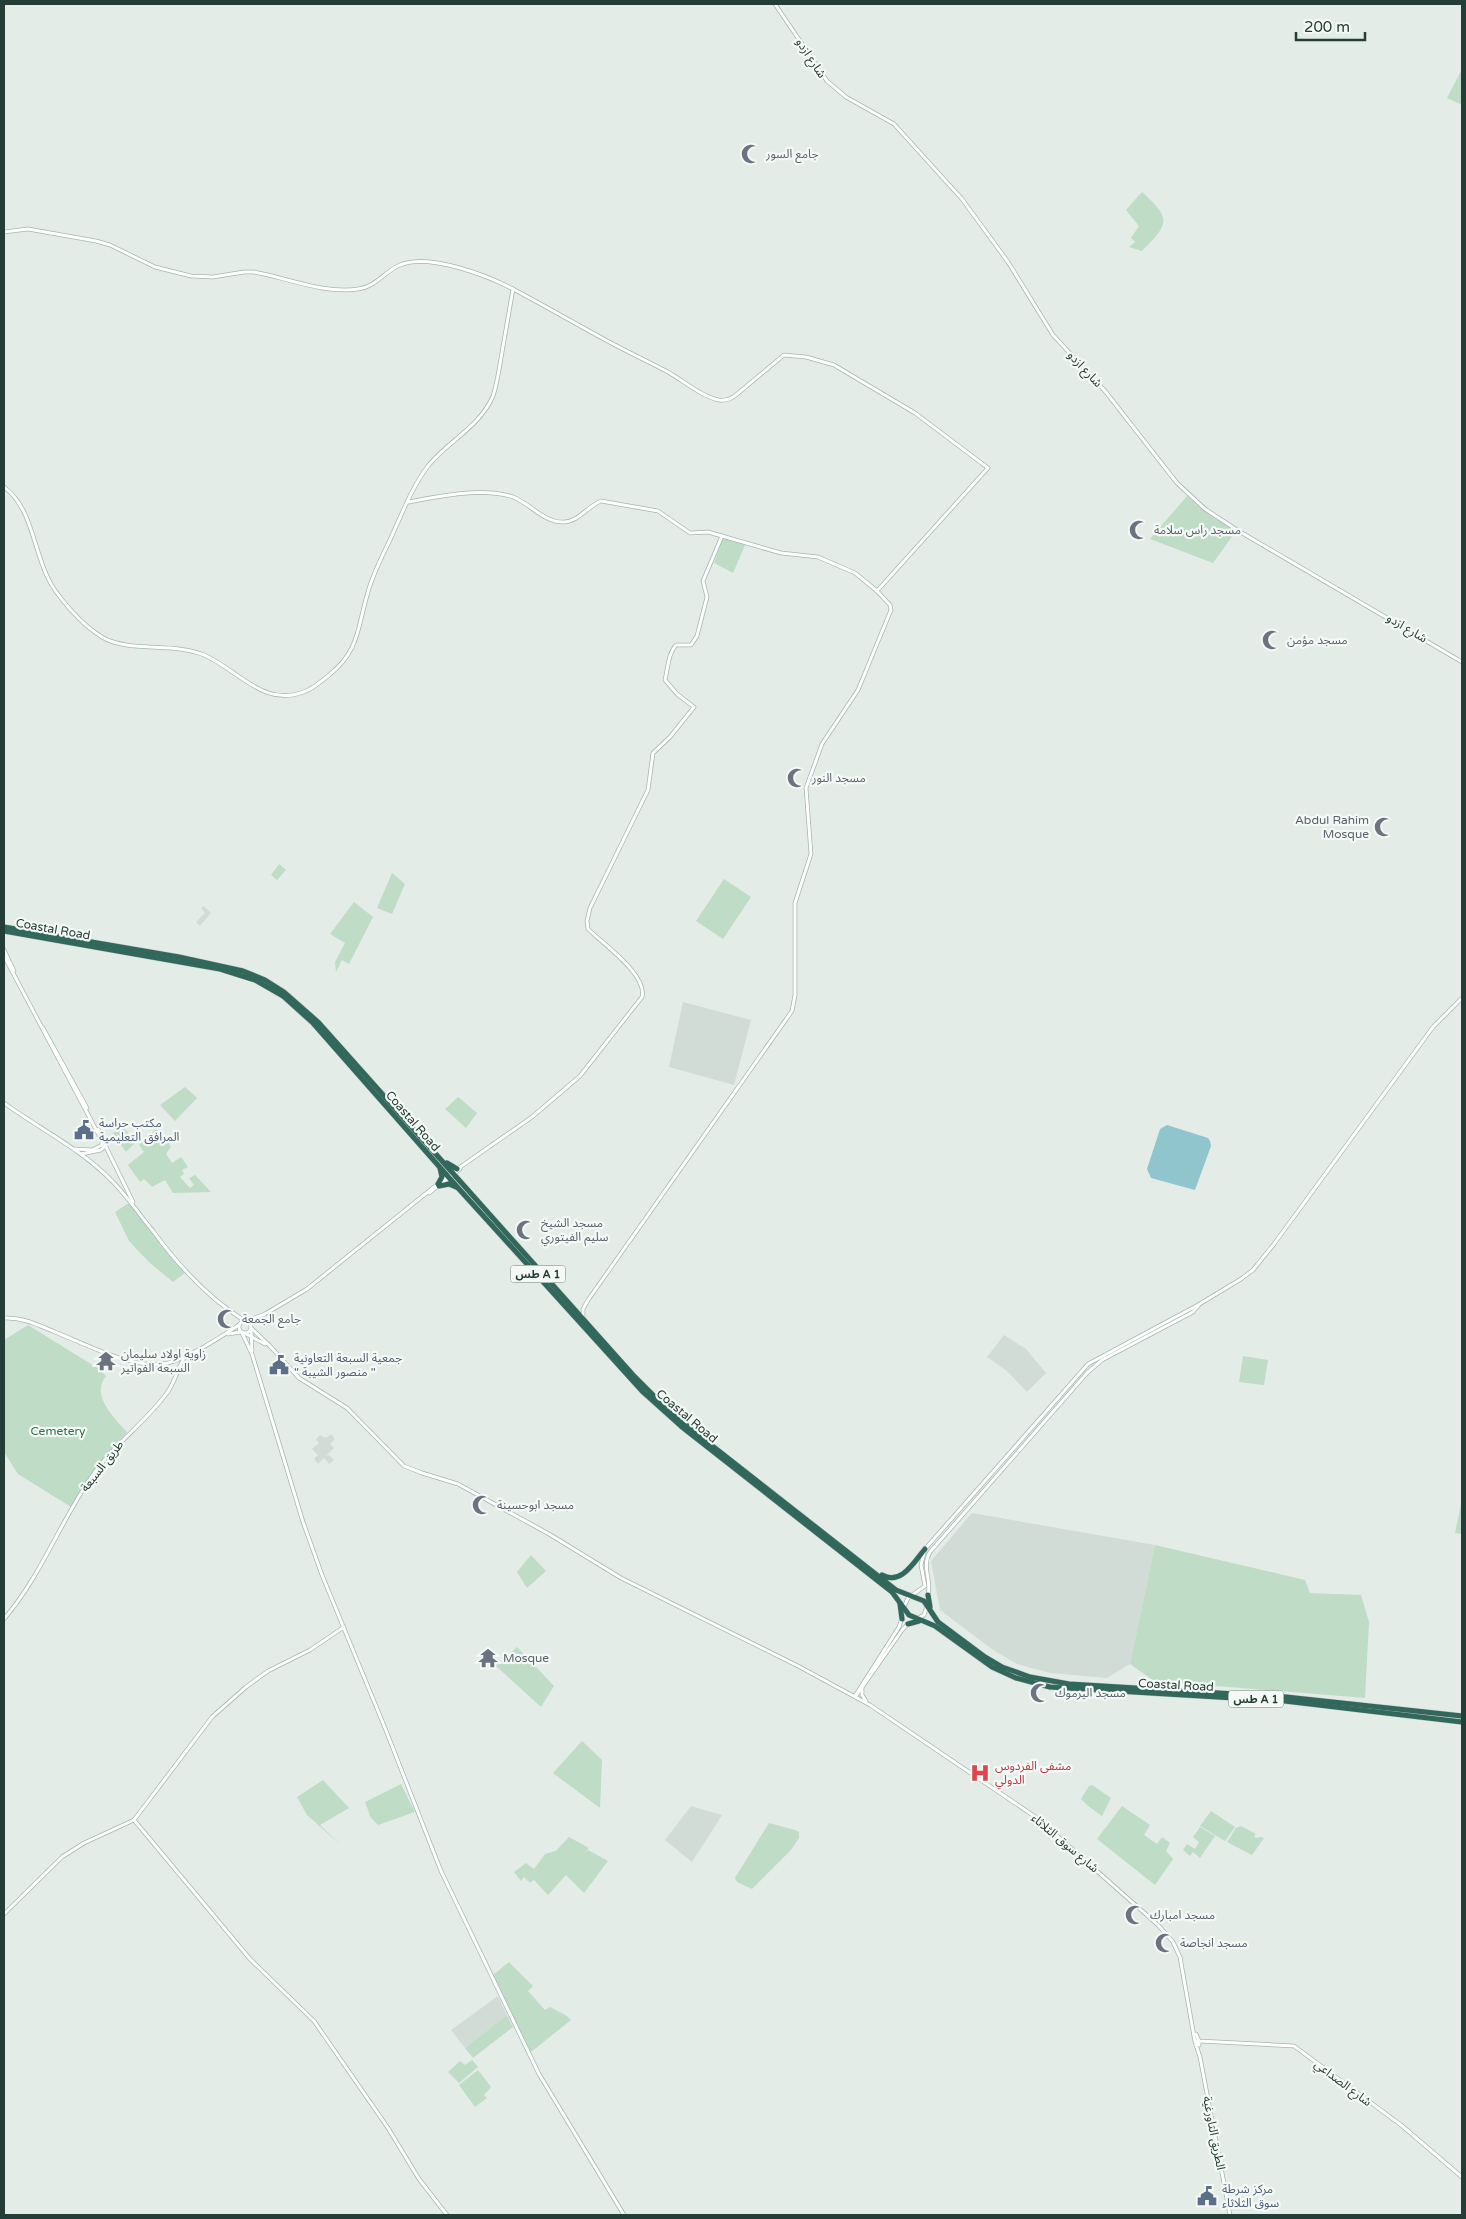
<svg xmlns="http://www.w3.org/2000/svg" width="1466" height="2219" font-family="'Varela Round','Noto Sans Arabic',sans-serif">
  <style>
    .built { fill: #d2dcd7 }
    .green { fill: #bedcc6 }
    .water { fill: #90c5cd }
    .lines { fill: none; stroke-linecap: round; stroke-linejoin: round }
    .secondary-casing { stroke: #a3b7b0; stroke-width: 4.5 }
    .highway-casing { stroke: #c2c9c7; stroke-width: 6 }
    .secondary { stroke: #fff; stroke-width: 3 }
    .highway { stroke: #32675b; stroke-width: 5 }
    .labels { text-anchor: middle; stroke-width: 4.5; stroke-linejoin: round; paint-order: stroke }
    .shield { fill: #f4f9f6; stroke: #627570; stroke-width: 1 }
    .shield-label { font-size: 11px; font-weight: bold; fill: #243d36 }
    .street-label { font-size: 12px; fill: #243d36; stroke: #f4f9f6 }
    .worship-label { font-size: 12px; fill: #5b616d; stroke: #f4f9f6; text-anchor: start }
    .service-label { font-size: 12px; fill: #4e5e75; stroke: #f4f9f6; text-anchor: start }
    .park-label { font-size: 12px; fill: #317149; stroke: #f4f9f6 }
    .health-label { font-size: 12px; fill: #be3a42; stroke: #f4f9f6; text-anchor: start }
  </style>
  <rect width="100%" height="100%" fill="#e4ece8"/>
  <g class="built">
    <path d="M 204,906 L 211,913 L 200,926 L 196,922 L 205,913 L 201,908 Z"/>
    <path d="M 683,1002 L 751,1020 L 734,1085 L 669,1067 Z"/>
    <path d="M 1004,1335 L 1026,1349 L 1046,1373 L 1027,1392 L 1007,1371 L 987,1357 Z"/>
    <path d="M 331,1434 L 335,1439 L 330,1444 L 334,1448 L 326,1456 L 329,1455 L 334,1460 L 329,1464 L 324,1458 L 318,1464 L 314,1459 L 318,1455 L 312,1449 L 319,1443 L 316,1439 L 320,1435 L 326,1438 Z"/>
    <path d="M 972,1513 L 1155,1545 L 1130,1664 L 1107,1678 L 1050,1673 L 1017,1664 L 993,1650 L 940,1610 L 931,1561 Z"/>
    <path d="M 691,1806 L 722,1815 L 692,1862 L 665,1840 Z"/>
    <path d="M 498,1996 L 507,2015 L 465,2048 L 451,2030 Z"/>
  </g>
  <g class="green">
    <path d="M 1462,69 L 1462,105 L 1447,98 Z"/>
    <path d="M 1142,192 C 1172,219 1169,224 1142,251 L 1129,247 L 1135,242 L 1131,238 L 1139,226 L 1126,210 Z"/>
    <path d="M 1187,496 L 1214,518 L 1236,531 L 1213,563 L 1150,539 Z"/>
    <path d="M 723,538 L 745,545 L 733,573 L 714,563 Z"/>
    <path d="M 279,864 L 286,870 L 277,880 L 271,875 Z"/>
    <path d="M 392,873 L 405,884 L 392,914 L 377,908 Z"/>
    <path d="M 724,879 L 751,897 L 723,939 L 696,921 Z"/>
    <path d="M 354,902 L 373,917 L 349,964 L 342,960 L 336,972 L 335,962 L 345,943 L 330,934 Z"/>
    <path d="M 185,1087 L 197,1098 L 175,1121 L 160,1105 Z"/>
    <path d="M 458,1097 L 477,1113 L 466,1128 L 445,1109 Z"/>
    <path d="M 123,1126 L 135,1143 L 126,1152 L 113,1133 Z"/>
    <path d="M 156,1129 L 172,1141 L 169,1144 L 171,1147 L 166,1154 L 172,1163 L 181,1157 L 188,1167 L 182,1170 L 184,1174 L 180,1177 L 190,1188 L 194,1185 L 189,1178 L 195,1175 L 211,1192 L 173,1193 L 165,1180 L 152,1187 L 144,1179 L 140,1182 L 128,1165 L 144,1152 L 139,1145 Z"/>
    <path d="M 129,1203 L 185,1273 L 173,1282 L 150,1263 L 129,1241 L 115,1212 Z"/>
    <path d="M 28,1325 L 99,1369 L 106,1376 C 90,1395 115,1419 127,1432 L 71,1507 L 18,1474 L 4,1452 L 4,1340 Z"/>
    <path d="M 1243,1356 L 1268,1360 L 1264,1385 L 1239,1382 Z"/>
    <path d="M 1461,1504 L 1462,1534 L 1455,1533 Z"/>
    <path d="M 1155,1545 L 1305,1580 L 1310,1593 L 1361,1595 L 1369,1622 L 1365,1698 L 1154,1681 L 1130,1664 Z"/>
    <path d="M 531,1555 L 546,1571 L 527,1588 L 517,1572 Z"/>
    <path d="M 517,1647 L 554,1686 L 541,1707 L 496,1666 Z"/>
    <path d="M 582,1741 L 602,1760 L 600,1808 L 553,1773 Z"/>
    <path d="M 323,1780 L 349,1808 L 320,1825 L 342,1846 L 307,1815 L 297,1797 Z"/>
    <path d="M 401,1784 L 415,1812 L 378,1825 L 371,1818 L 365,1802 Z"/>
    <path d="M 1092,1785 L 1111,1798 L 1102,1816 L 1088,1806 L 1081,1799 L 1089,1786 Z"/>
    <path d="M 1122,1806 L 1150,1825 L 1144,1835 L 1157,1844 L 1162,1837 L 1170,1843 L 1166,1851 L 1173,1859 L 1155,1885 L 1097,1839 Z"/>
    <path d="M 1211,1811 L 1235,1827 L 1225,1841 L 1200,1826 Z"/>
    <path d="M 769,1823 L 795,1830 L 799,1832 L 799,1838 L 791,1850 L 752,1889 L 737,1882 L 735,1878 Z"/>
    <path d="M 1241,1826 L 1256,1834 L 1254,1836 L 1256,1838 L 1260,1837 L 1264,1838 L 1252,1855 L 1227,1842 L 1236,1828 Z"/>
    <path d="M 1200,1827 L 1215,1836 L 1200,1858 L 1193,1852 L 1190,1856 L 1183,1850 L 1187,1844 L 1195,1849 L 1199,1842 L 1193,1837 Z"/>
    <path d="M 569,1837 L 589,1848 L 584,1853 L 588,1850 L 608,1861 L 584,1893 L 566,1875 L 574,1866 L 548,1895 L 534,1880 L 530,1883 L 524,1877 L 521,1881 L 514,1872 L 526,1863 L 534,1869 L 545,1854 L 556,1851 Z"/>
    <path d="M 509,1962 L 533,1986 L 528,1991 L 545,2010 L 550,2007 L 567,2016 L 571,2020 L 531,2052 L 493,1975 Z"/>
    <path d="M 507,2015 L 513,2027 L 473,2058 L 465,2048 Z"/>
    <path d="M 472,2060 L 478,2067 L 459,2083 L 448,2072 L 460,2061 L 465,2065 Z"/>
    <path d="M 478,2070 L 491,2087 L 484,2095 L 487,2098 L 475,2107 L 459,2085 Z"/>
  </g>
  <path class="water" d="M 1167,1125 L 1208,1138 L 1210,1141 L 1211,1146 L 1195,1190 L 1151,1178 L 1147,1169 L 1160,1129 Z"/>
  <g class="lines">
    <defs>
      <g id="secondary">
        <path d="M 775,4 L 827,81 L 846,97 L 894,124 L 962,199 L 1008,262 L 1053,335 L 1105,391 L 1177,483 L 1205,509 L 1237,530 L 1462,662"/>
        <path d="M 4,232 L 28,229 L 96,241 L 110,245 L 155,267 L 191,276 L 213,277 L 244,272 L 254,272 C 287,278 324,294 358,289 C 376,287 385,271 400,265 C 429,253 486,275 513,289 C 547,307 581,327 615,345 C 632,354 649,362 666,371 C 683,380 700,396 719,400 C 726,401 731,399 736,395 L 784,355 L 806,357 L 834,365 L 915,413 L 988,468 L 877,591 L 890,605 L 891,610 L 858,690 L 822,744 L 806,788 L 811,854 L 795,903 L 795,995 L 792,1011 L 588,1300 L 583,1309 L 583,1319"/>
        <path d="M 4,487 C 31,507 33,546 47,576 C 55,595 83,626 102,637 C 128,653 174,642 204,655 C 239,670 264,709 306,691 C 314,688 321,681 328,676 C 360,651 357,628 368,592 C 373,574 382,556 390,540 C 401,516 412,487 428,466 C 449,440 479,428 493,396 C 497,384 499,370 501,358 C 505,335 509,312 513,289"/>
        <path d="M 409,502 C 439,496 483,487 513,497 C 531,504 544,523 564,522 C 578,522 588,506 601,501 L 658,511 L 690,533 L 708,532 L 781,553 L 818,557 L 855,573 L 877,591"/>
        <path d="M 4,950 L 14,971"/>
        <path d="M 4,956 L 102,1141 L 102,1145 L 92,1150 L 75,1149"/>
        <path d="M 43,1028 L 87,1108"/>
        <path d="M 4,1103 C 40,1129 81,1149 112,1181 C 127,1196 139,1214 153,1231 C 178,1265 209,1299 245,1321"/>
        <path d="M 98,1129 L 105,1142 L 105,1146"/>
        <path d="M 105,1145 L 133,1202"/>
        <path d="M 81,1154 L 101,1150 L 105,1146"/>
        <path d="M 456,1170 L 532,1117 L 580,1076 L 642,997 C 648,975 602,943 588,929 L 587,921 L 590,908 L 648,790 L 653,753 L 670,737 L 694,707 L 677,694 L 665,680 C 668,668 668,654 676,645 L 691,645 L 697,636 L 707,597 L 703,581 L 722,536"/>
        <path d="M 429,1193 L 460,1169"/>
        <path d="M 4,1318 C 22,1317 38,1325 55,1332 C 86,1344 135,1371 168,1363 C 192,1356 219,1338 239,1325"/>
        <circle cx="245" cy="1327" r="6"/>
        <path d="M 246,1321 L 265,1314 L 307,1289 L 449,1175"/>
        <path d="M 251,1328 L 269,1345 L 299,1378 L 347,1408 L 404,1466 L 422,1473 L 458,1484 L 549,1534 L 621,1578 L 798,1666 L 870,1705 L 1037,1818 L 1158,1925 L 1173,1942 L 1180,1957 L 1195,2042"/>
        <path d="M 251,1329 L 252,1351"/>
        <path d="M 242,1333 L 252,1354 L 303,1522 L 322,1575 L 385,1728 L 441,1871 L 539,2074 L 624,2215"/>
        <path d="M 244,1333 L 265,1344"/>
        <path d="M 228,1334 L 241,1332"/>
        <path d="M 928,1595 C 932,1580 921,1567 930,1552 L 1087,1373 L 1102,1360 L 1193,1312 L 1198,1306"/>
        <path d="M 904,1607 L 908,1598 L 925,1586 L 921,1565 L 925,1549 L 1088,1364 L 1198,1305 L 1241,1279 L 1253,1270 L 1274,1244 L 1433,1027 L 1462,998"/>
        <path d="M 918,1618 L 924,1615 L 927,1606"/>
        <path d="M 4,1619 C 41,1576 60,1522 92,1476 C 113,1445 145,1423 167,1393 C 175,1382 178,1368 185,1356"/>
        <path d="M 862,1688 L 862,1695 L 866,1701"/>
        <path d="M 855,1696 L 899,1627 L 902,1618"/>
        <path d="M 856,1696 L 903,1629 L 908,1624"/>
        <path d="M 134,1820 L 250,1959 L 314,2021 L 388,2128 L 419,2179 L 447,2215"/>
        <path d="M 4,1914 L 62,1857 L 84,1843 L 134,1820 L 212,1717 L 246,1687 L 268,1671 L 310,1650 L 344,1627"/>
        <path d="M 1196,2034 L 1199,2041 L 1294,2046 L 1401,2125 L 1462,2177"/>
        <path d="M 1196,2041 L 1199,2042 L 1199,2045 L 1196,2045 Z"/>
        <path d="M 1196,2045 L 1200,2057 L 1230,2215"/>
      </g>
      <g id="highway">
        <path d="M 4,927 L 179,957 L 243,971 L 265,980 L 284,992 L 318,1022 L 633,1375 L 660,1402 L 692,1430 L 896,1590 L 924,1601 L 938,1622 L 985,1657 L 1002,1667 L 1030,1677 L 1069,1684 L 1286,1697 L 1462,1716"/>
        <path d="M 4,931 L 220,969 L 255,980 L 283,996 L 313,1023 L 459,1189 L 643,1392 L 682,1427 L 892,1592 L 909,1615 L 935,1626 L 992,1667 L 1016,1678 L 1050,1687 L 1285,1701 L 1462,1722"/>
        <path d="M 447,1163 L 457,1169"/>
        <path d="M 438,1184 L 442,1177 L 440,1168"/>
        <path d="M 439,1186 L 449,1184 L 456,1187"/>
        <path d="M 882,1575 C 901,1586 914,1562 925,1549"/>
        <path d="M 928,1595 L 930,1607"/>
        <path d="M 900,1604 L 902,1619"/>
        <path d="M 908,1624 L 919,1621"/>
      </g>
    </defs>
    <use href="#secondary" class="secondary-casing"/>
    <use href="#highway" class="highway-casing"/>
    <use href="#secondary" class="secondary"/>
    <use href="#highway" class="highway"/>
  </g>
  <defs>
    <symbol id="mosque-bare" viewBox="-9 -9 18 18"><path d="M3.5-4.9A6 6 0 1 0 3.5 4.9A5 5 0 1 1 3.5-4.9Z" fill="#6b7280" stroke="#f4f9f6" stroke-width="2.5" paint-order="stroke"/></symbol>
    <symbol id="civic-bare" viewBox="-9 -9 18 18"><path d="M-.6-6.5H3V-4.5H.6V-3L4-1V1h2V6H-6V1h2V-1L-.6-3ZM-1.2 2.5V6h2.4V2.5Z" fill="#5c6f8a" stroke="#f4f9f6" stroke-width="2.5" paint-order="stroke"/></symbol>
    <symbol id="temple-bare" viewBox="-9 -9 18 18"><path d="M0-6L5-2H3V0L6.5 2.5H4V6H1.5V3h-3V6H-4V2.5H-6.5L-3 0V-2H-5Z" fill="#6b7280" stroke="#f4f9f6" stroke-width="2.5" paint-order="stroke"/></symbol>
    <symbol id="hospital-bare" viewBox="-9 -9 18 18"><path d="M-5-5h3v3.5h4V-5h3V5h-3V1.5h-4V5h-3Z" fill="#e0444e" stroke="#f4f9f6" stroke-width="2.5" paint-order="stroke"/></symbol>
  </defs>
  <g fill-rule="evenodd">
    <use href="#mosque-bare" x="737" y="140" width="28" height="28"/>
    <use href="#mosque-bare" x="1125" y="516" width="28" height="28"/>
    <use href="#mosque-bare" x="1258" y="626" width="28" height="28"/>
    <use href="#mosque-bare" x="783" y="764" width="28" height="28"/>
    <use href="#mosque-bare" x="1370" y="813" width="28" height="28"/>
    <use href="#civic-bare" x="70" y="1116" width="28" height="28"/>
    <use href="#mosque-bare" x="512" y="1216" width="28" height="28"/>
    <use href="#mosque-bare" x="213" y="1305" width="28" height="28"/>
    <use href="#temple-bare" x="92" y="1347" width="28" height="28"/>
    <use href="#civic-bare" x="265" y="1351" width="28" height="28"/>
    <use href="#mosque-bare" x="468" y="1491" width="28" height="28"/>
    <use href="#temple-bare" x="474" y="1644" width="28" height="28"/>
    <use href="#mosque-bare" x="1026" y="1679" width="28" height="28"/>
    <use href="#hospital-bare" x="966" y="1759" width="28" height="28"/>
    <use href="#mosque-bare" x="1121" y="1901" width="28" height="28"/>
    <use href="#mosque-bare" x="1151" y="1929" width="28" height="28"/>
    <use href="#civic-bare" x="1193" y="2182" width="28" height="28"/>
  </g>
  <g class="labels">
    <g class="shield">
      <rect x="510.5" y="1265.5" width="55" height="17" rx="4"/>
      <rect x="1228.5" y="1690.5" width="55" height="17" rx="4"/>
    </g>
    <g class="shield-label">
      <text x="538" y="1278">طس A 1</text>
      <text x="1256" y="1703">طس A 1</text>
    </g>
    <g class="street-label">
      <text transform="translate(811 58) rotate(57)" y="4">شارع ازدو</text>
      <text transform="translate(1085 369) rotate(47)" y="4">شارع ازدو</text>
      <text transform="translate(1407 628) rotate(31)" y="4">شارع ازدو</text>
      <text transform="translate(53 929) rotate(10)" y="4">Coastal Road</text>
      <text transform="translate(413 1121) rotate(49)" y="4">Coastal Road</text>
      <text transform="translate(687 1416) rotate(40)" y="4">Coastal Road</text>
      <text transform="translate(102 1466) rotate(-52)" y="4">طريق السبعة</text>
      <text transform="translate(1176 1685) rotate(3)" y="4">Coastal Road</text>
      <text transform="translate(1065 1843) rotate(40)" y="4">شارع سوق الثلاثاء</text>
      <text transform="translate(1343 2083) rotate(37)" y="4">شارع الصداعي</text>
      <text transform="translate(1214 2133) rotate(79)" y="4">الطريق التاورغية</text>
    </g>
    <g class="worship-label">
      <text x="766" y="158">جامع السور</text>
      <text x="1154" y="534">مسجد راس سلامة</text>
      <text x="1287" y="644">مسجد مؤمن</text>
      <text x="812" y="782">مسجد النور</text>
      <text x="1369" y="824" text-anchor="end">Abdul Rahim<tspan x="1369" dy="14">Mosque</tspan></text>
      <text x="541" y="1227">مسجد الشيخ<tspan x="541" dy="14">سليم الفيتوري</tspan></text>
      <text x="242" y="1323">جامع الجمعة</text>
      <text x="121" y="1358">زاوية اولاد سليمان<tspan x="121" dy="14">السبعة الفواتير</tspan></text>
      <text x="497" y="1509">مسجد ابوحسينة</text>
      <text x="503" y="1662">Mosque</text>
      <text x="1055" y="1697">مسجد اليرموك</text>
      <text x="1150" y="1919">مسجد امبارك</text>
      <text x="1180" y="1947">مسجد انجاصة</text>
    </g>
    <g class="service-label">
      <text x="99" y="1127">مكتب حراسة<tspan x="99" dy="14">المرافق التعليمية</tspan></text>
      <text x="294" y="1362">جمعية السبعة التعاونية<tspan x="294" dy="14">" منصور الشيبة "</tspan></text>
      <text x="1222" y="2193">مركز شرطة<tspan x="1222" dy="14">سوق الثلاثاء</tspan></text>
    </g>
    <g class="park-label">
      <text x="58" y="1435">Cemetery</text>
    </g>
    <g class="health-label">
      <text x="995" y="1770">مشفى الفردوس<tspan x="995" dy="14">الدولي</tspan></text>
    </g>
  </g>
  <rect width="1466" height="2219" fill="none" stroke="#243d36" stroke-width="10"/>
  <path d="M1296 32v8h69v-8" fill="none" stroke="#243d36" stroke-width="2.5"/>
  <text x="1304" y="32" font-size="15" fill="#243d36" stroke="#f4f9f6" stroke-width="4" paint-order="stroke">200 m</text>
</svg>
